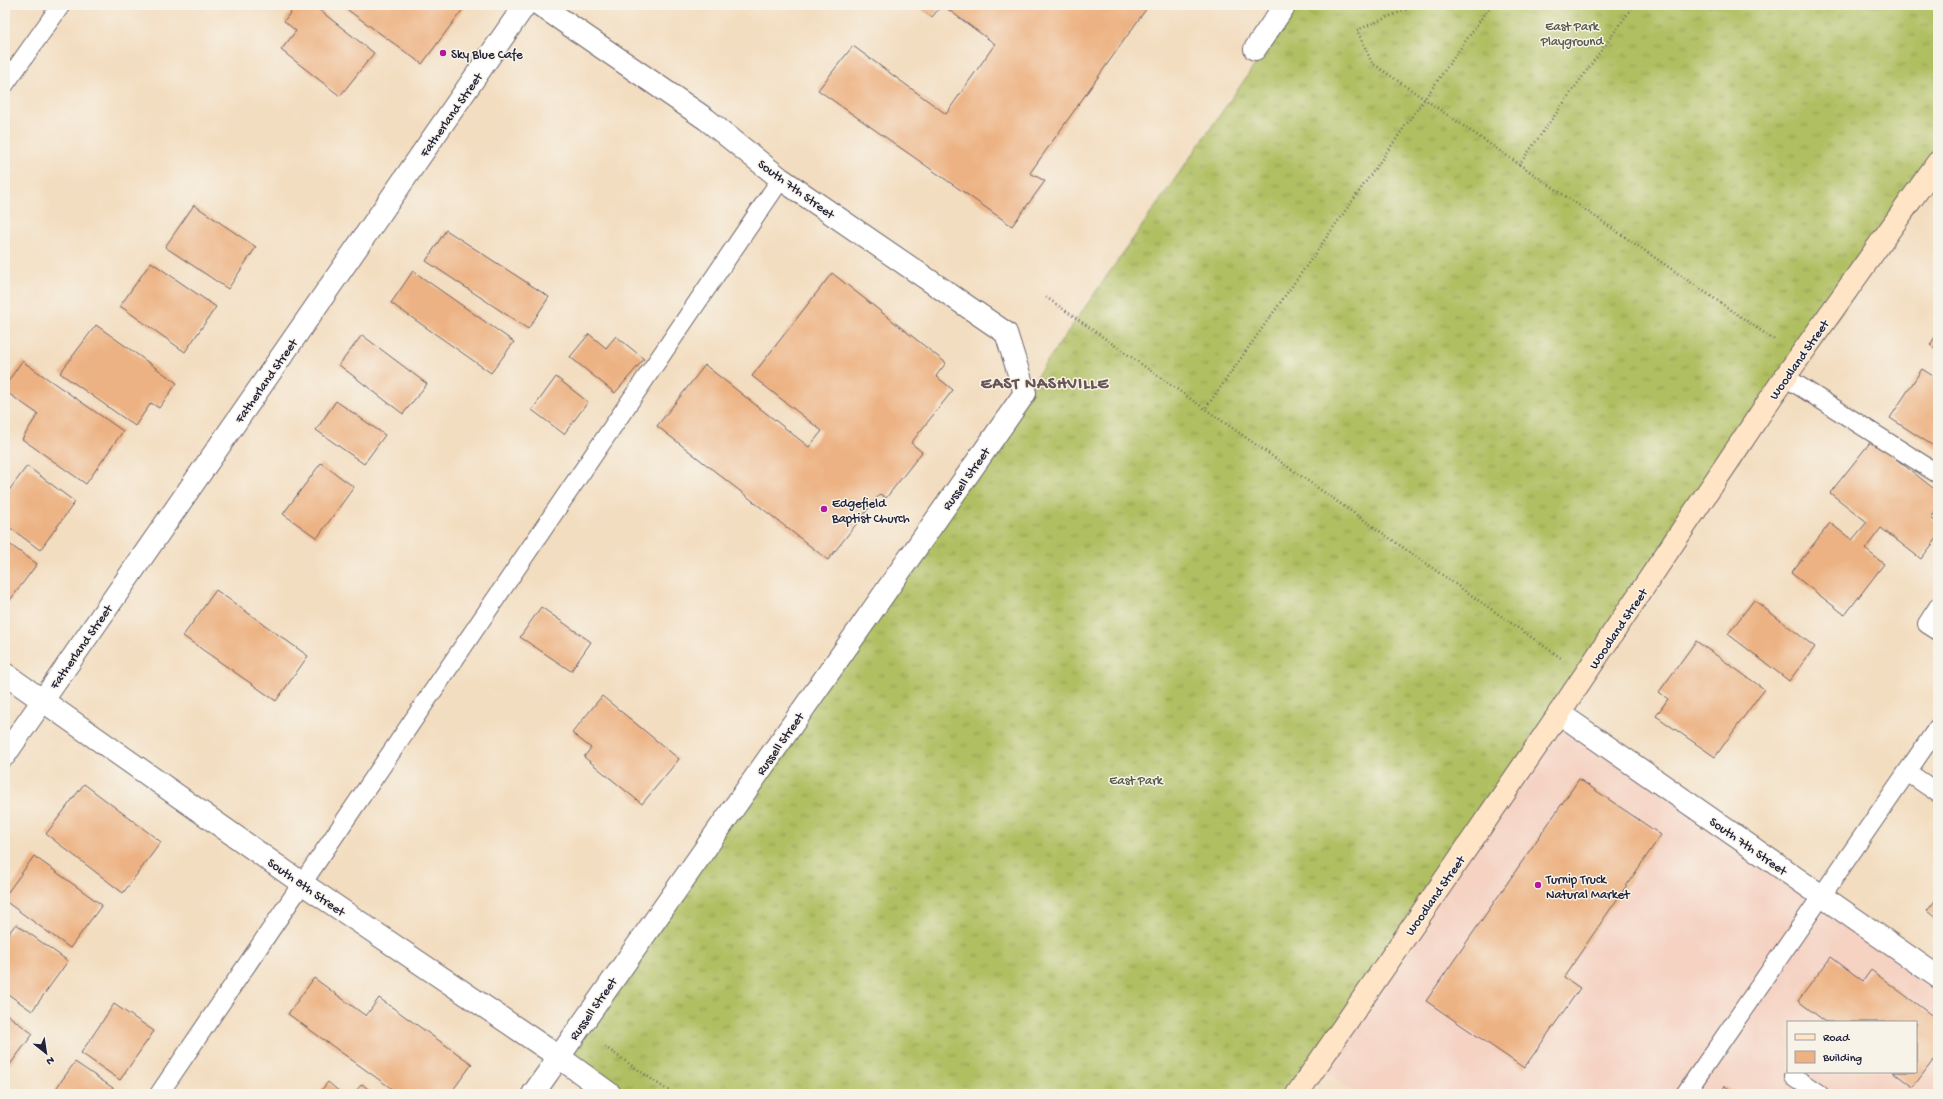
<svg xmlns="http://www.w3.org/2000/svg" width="1943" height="1099" font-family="'Gochi Hand',sans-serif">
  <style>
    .built { fill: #f5d2c2; fill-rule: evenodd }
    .grass { fill: url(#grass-tufts); stroke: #69704e }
    .building { fill: #edb283 }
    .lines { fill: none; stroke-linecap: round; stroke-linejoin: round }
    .lane-casing { stroke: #6b636a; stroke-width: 20 }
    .street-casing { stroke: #6b636a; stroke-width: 24 }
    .secondary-casing { stroke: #6b636a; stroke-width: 24 }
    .path { stroke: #6b636a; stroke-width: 2.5; stroke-dasharray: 1 3; stroke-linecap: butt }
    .lane { stroke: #fff; stroke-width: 18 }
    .street { stroke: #fff; stroke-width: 22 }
    .secondary { stroke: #ffe4c6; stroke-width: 22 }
    .poi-dot { fill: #b5179e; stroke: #f7f3e8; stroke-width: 1.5 }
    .labels { text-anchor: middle; stroke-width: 3; stroke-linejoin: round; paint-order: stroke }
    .park-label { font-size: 13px; fill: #545949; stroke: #f7f3e8 }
    .poi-label { font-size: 13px; fill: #22223b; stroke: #f7f3e8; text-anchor: start }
    .street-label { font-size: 13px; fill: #22223b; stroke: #f7f3e8 }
    .district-label { font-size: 17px; font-weight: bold; letter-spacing: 1px; fill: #695454; stroke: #f7f3e8 }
  </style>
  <defs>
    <pattern id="grass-tufts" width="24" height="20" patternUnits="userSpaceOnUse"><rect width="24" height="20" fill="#b0bf62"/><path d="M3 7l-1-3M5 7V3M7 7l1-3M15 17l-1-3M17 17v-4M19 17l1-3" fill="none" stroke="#8f9b52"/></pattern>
  </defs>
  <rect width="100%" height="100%" fill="#f7f3e8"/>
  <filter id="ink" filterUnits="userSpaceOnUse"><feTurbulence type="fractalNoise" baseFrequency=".025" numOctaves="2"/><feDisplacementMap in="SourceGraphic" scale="8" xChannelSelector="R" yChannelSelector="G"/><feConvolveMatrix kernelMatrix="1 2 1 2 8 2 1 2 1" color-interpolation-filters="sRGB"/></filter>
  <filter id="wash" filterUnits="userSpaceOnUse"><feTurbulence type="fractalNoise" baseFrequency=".012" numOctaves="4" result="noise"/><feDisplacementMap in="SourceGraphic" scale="16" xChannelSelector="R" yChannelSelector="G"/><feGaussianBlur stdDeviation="0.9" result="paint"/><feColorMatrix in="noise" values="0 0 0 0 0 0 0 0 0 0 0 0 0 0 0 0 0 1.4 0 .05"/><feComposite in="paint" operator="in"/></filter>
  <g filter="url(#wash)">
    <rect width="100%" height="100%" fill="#f3ddc0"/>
    <path class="built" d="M 1559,713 L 1938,977 L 1938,1094 L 1357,1094 L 1316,1066 ZM 1788,1022 L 1916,1022 L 1916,1072 L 1788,1072 Z"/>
    <path class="grass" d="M 1297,5 L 1938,5 L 1938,173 L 1298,1094 L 611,1094 L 559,1057 Z"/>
    <g id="blocks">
      <g class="building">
        <path d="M 296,5 L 313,5 L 374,53 L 340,96 L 281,50 L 296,31 L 284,21 Z"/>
        <path d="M 341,5 L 466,5 L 422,64 Z"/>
        <path d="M 915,5 L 1149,5 L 1030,173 L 1045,181 L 1012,226 L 818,90 L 853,46 L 946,114 L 995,44 L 942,5 L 932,17 Z"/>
        <path d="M 194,205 L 256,247 L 228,289 L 165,247 Z"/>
        <path d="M 446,230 L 549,297 L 528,329 L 426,261 Z"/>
        <path d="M 151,262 L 216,307 L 185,352 L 120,306 Z"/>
        <path d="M 413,271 L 514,342 L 491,373 L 391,303 Z"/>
        <path d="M 832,273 L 946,363 L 936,376 L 953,390 L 911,443 L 922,452 L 886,498 L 880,494 L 828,560 L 657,426 L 705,365 L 809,447 L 822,431 L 752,376 Z"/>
        <path d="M 96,325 L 177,383 L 159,408 L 151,403 L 135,426 L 60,373 Z"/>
        <path d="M 1938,332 L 1938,350 L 1930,345 Z"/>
        <path d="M 589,334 L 606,348 L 616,336 L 644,359 L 615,393 L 570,357 Z"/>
        <path d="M 362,335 L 427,384 L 403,414 L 339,365 Z"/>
        <path d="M 22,361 L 123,431 L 86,484 L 22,439 L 38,414 L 5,391 L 5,386 Z"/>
        <path d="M 1922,369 L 1938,379 L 1938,449 L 1890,418 Z"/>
        <path d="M 556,377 L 588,402 L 564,434 L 532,410 Z"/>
        <path d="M 336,401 L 385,435 L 364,464 L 316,430 Z"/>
        <path d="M 1872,440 L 1938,492 L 1938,508 L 1931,518 L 1938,523 L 1938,537 L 1921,559 L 1881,528 L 1865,549 L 1884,564 L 1845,615 L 1791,573 L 1830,523 L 1852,540 L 1867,522 L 1830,493 Z"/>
        <path d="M 321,463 L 354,487 L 317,538 L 283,514 Z"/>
        <path d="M 27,466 L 75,502 L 40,550 L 5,524 L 5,496 Z"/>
        <path d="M 5,541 L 37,564 L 5,607 Z"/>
        <path d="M 216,590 L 308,656 L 276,701 L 183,636 Z"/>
        <path d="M 1754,600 L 1815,647 L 1789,681 L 1728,634 Z"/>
        <path d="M 541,607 L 591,642 L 571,671 L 520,637 Z"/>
        <path d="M 1696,641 L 1764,689 L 1715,757 L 1656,716 L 1668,699 L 1659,692 Z"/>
        <path d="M 602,696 L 679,759 L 642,804 L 584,757 L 591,748 L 572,733 Z"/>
        <path d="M 1579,779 L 1661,835 L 1564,977 L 1580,988 L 1524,1068 L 1426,1001 Z"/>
        <path d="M 84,784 L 161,842 L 123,893 L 46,834 Z"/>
        <path d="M 34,856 L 102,905 L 70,948 L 5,901 L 5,896 Z"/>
        <path d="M 1938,897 L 1938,920 L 1927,911 Z"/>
        <path d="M 16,924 L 68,961 L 32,1011 L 5,992 L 5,932 L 8,934 Z"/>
        <path d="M 1831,957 L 1863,981 L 1871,970 L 1938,1020 L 1938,1054 L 1913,1087 L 1893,1072 L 1916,1072 L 1916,1022 L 1826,1022 L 1798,1001 Z"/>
        <path d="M 314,978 L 366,1016 L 379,998 L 472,1064 L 450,1094 L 399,1094 L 288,1014 Z"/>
        <path d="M 114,1004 L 154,1031 L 120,1080 L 81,1053 Z"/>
        <path d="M 5,1013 L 33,1034 L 5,1071 Z"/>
        <path d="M 75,1062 L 116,1090 L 113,1094 L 52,1094 Z"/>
        <path d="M 328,1082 L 342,1094 L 318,1094 Z"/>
        <path d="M 362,1084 L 374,1094 L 353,1094 Z"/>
        <path d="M 1725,1086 L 1736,1094 L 1719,1094 Z"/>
      </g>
    </g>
  </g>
  <g filter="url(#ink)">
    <use href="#blocks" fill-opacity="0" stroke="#6b636a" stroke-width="1"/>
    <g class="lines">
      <defs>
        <g id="lane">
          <path d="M 5,84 L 61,5"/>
          <path d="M 1785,377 L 1938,474"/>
          <path d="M 1938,607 L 1927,624 L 1938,631"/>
          <path d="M 1907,772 L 1938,793"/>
          <path d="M 1794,1077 L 1819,1094"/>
          <path d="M 159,1094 L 781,179"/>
          <path d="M 1685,1094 L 1938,727"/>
        </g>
        <g id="street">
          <path d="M 1255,49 L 1285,5"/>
          <path d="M 5,674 L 303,884 L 559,1057 L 610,1094"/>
          <path d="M 1559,713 L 1938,977"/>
          <path d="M 5,755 L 525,5"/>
          <path d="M 533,1094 L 1025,393 L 1006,333 L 781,179 L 706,119 L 540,5"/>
        </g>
        <path id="secondary" d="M 1297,1094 L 1541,740 L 1785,377 L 1938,162"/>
      </defs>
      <use href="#lane" class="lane-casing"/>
      <use href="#street" class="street-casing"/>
      <use href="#secondary" class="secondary-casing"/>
      <g class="path">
        <path d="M 1417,5 L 1357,30 L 1372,63 L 1776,341"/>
        <path d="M 1491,5 L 1205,409 L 1561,658"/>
        <path d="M 1519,165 L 1634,5"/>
        <path d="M 1046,297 L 1205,409"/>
        <path d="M 605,1047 L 673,1094"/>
      </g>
      <use href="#lane" class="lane"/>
      <use href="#street" class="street"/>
      <use href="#secondary" class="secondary"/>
    </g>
  </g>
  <g class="poi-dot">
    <circle cx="443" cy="53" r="4"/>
    <circle cx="824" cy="509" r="4"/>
    <circle cx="1538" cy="885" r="4"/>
  </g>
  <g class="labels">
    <g class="park-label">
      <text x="1572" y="30">East Park<tspan x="1572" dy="15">Playground</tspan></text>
      <text x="1136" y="784">East Park</text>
    </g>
    <g class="poi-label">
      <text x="451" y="58">Sky Blue Cafe</text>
      <text x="832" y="507">Edgefield<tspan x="832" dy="15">Baptist Church</tspan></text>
      <text x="1546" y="883">Turnip Truck<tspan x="1546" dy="15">Natural Market</tspan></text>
    </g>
    <g class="street-label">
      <text transform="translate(450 114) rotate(-55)" y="5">Fatherland Street</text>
      <text transform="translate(797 188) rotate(36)" y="5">South 7th Street</text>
      <text transform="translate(1798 359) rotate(-55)" y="5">Woodland Street</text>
      <text transform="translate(265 380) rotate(-55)" y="5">Fatherland Street</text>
      <text transform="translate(965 478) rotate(-55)" y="5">Russell Street</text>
      <text transform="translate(1617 628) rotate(-56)" y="5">Woodland Street</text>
      <text transform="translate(80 646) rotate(-55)" y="5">Fatherland Street</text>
      <text transform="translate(779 743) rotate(-55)" y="5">Russell Street</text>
      <text transform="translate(1749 845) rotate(35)" y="5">South 7th Street</text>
      <text transform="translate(307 886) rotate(35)" y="5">South 8th Street</text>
      <text transform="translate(1434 895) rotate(-55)" y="5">Woodland Street</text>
      <text transform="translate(592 1008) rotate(-55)" y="5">Russell Street</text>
    </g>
    <g class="district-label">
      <text x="1045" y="388">EAST NASHVILLE</text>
    </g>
  </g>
  <rect width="1943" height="1099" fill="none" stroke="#f7f3e8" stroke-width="20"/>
  <rect x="1787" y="1021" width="130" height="52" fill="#f7f3e8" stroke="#a29fa3"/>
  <rect x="1795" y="1034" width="20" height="6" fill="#ffe4c6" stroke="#a29fa3"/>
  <text x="1823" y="1041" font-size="12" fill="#22223b">Road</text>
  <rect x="1795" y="1051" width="20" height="12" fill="#edb283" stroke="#a29fa3"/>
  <text x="1823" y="1061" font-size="12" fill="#22223b">Building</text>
  <g transform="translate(46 1053) rotate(150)" stroke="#f7f3e8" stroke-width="3" paint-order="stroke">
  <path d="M0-3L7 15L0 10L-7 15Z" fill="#22223b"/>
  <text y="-6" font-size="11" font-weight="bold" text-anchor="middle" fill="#22223b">N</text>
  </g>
</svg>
